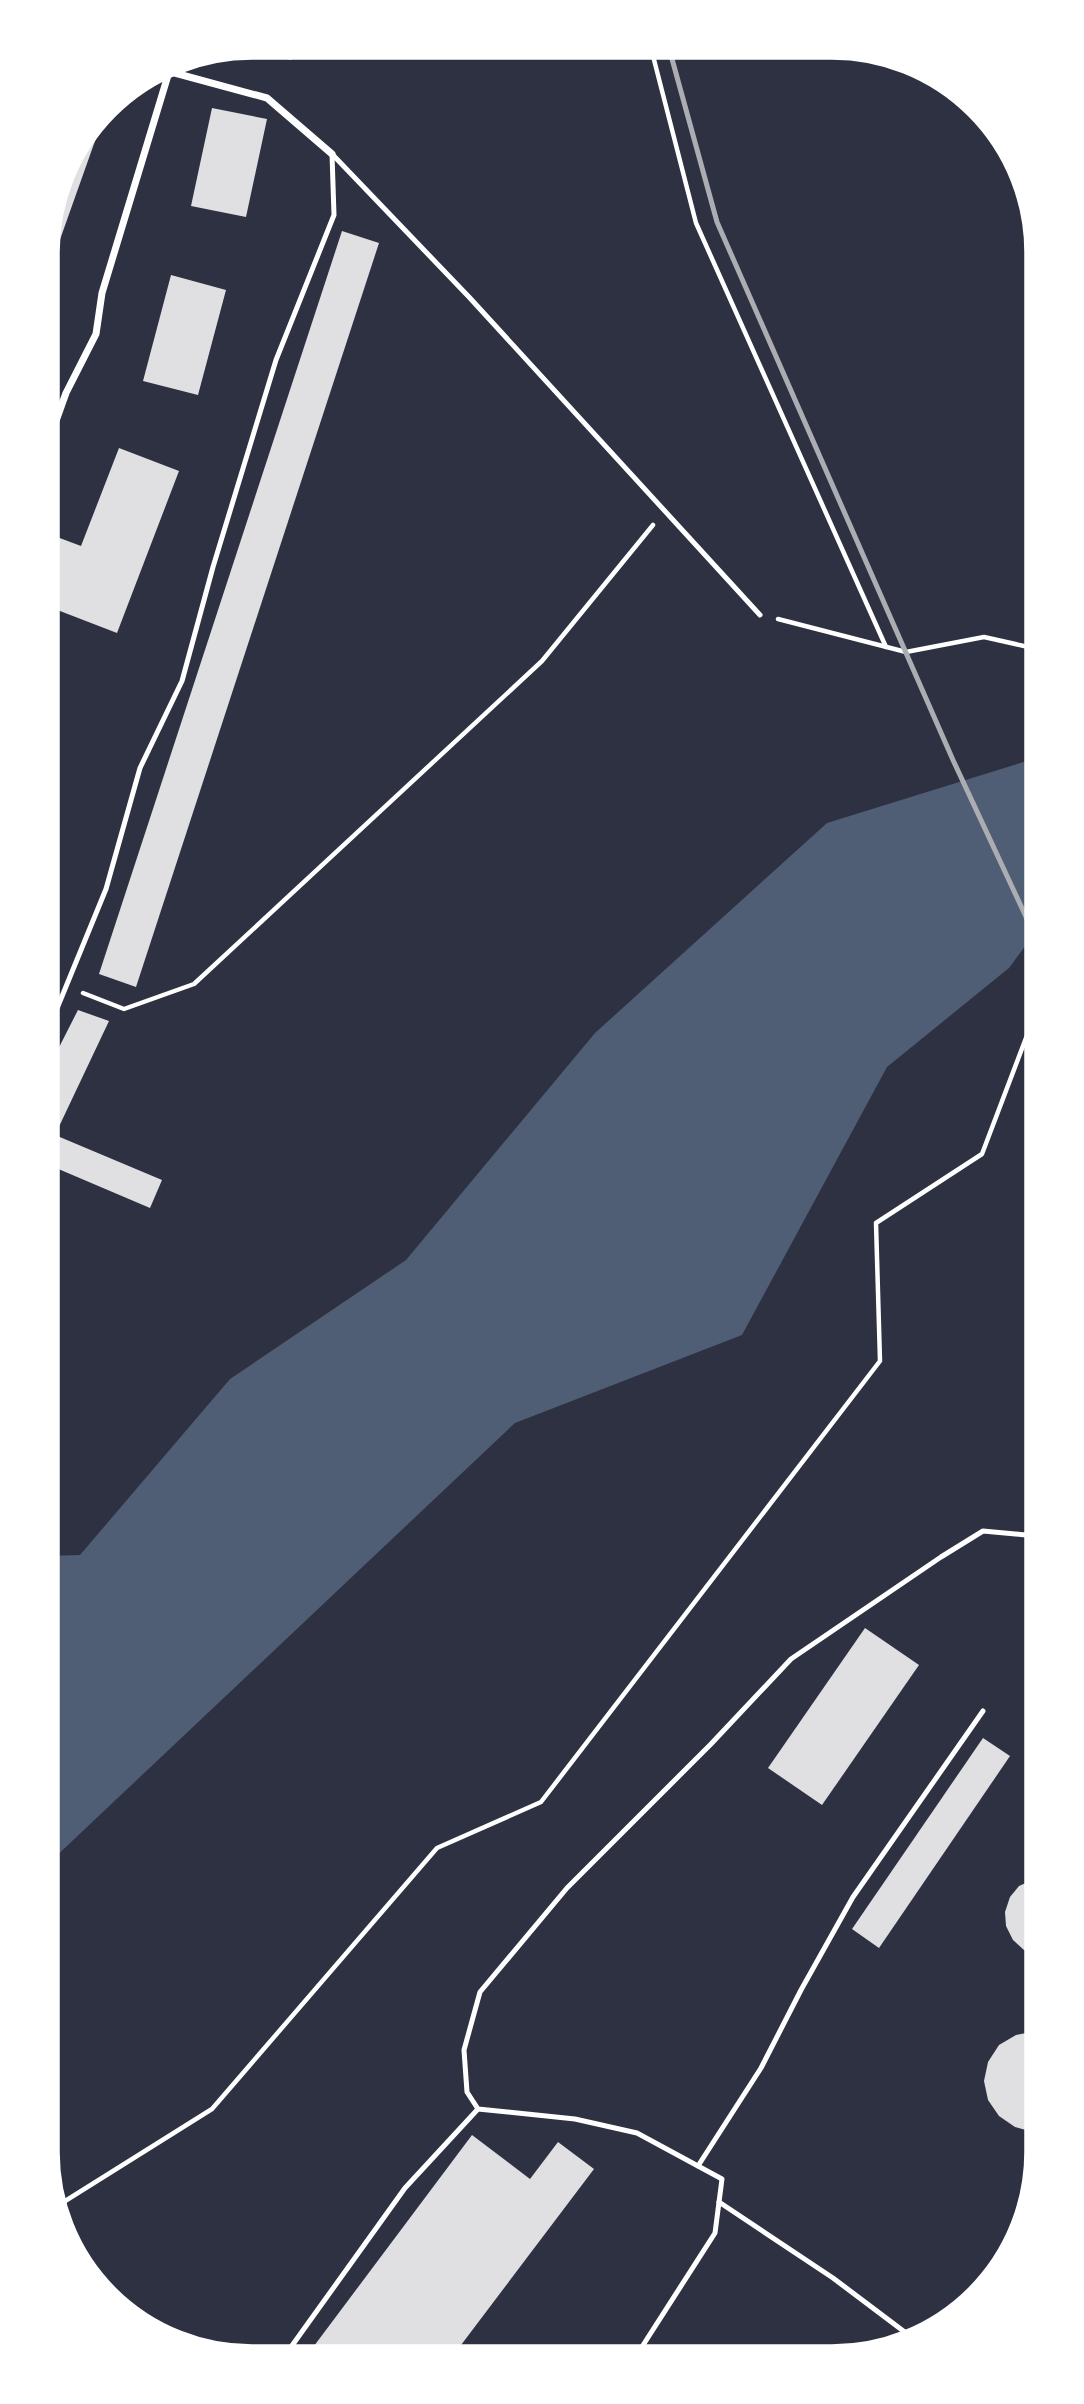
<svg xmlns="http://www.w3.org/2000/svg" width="1084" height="2404" font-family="Montserrat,sans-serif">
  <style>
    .water { fill: #4f5d75 }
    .building { fill: #e0e0e3 }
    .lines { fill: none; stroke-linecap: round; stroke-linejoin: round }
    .path { stroke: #fff; stroke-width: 4.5 }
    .service { stroke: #fff; stroke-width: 5 }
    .minor { stroke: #fff; stroke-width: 7 }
    .rail { stroke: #abadb3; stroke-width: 5 }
    .rim { fill: none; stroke: #fff; stroke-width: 3.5 }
  </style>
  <rect width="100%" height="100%" fill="#2d3142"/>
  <path class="water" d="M 1033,759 L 1034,934 L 1009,968 L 887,1067 L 742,1335 L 515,1423 L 51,1861 L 50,1556 L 80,1555 L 230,1379 L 406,1260 L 595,1033 L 827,823 Z"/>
  <g class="building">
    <path d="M 251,46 L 295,46 L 291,60 L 242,47 Z"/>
    <path d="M 212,108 L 267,119 L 246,217 L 191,206 Z"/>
    <path d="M 105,110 L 106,110 L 46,279 L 46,238 L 67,160 Z"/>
    <path d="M 342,231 L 379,243 L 136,987 L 99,974 Z"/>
    <path d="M 171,275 L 226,290 L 198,395 L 143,381 Z"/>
    <path d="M 119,448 L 179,471 L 117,633 L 47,606 L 47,538 L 49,534 L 81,546 Z"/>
    <path d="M 78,1010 L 109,1021 L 55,1135 L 162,1180 L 150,1208 L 49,1165 L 49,1067 Z"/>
    <path d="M 865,1628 L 919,1665 L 822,1805 L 768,1768 Z"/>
    <path d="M 983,1738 L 1010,1756 L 879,1948 L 852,1929 Z"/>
    <path d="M 1037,1878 L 1037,1955 L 1024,1950 L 1013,1940 L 1006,1926 L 1005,1912 L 1010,1897 L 1019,1886 Z"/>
    <path d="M 1036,2031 L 1038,2131 L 1033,2132 L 1015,2127 L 999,2116 L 988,2100 L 984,2081 L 988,2062 L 999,2045 L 1016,2035 Z"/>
    <path d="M 472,2135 L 530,2179 L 558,2142 L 594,2169 L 455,2353 L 308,2354 Z"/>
  </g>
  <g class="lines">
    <g class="path">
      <path d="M 651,48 L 696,223 L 886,647"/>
      <path d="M 778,619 L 906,652 L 984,637 L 1033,648"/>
      <path d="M 83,993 L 124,1009 L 194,984 L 542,661 L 653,525"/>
      <path d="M 54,2208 L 212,2109 L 437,1848 L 541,1802 L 880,1361 L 876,1223 L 982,1154 L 1034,1017"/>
    </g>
    <g class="service">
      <path d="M 332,154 L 469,297 L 760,615"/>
      <path d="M 49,1028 L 106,889 L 140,768 L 182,681 L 213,567 L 276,360 L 334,215 L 332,154"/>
      <path d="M 698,2166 L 761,2068 L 801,1990 L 853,1897 L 983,1711"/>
      <path d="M 719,2202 L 833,2278 L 914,2339"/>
      <path d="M 638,2353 L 715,2233 L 722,2179 L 637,2133 L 575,2119 L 478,2109 L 467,2092 L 464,2050 L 480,1992 L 567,1888 L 711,1744 L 791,1659 L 941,1557 L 983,1531 L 1036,1536"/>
      <path d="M 286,2354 L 405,2188 L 478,2109"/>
    </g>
    <g class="minor">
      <path d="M 160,69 L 267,98 L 332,154"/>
      <path d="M 47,446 L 66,393 L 96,334 L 102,293 L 169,72 L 168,64"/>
    </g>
    <path class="rail" d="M 669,48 L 717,222 L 953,760 L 1034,934"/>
  </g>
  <path d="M0 0H1084V2404H0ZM252 58H832A194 194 0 0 1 1026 252V2152A194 194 0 0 1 832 2346H252A194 194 0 0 1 58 2152V252A194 194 0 0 1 252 58Z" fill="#fff" fill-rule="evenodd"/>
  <path class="rim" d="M252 58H832A194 194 0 0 1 1026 252V2152A194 194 0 0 1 832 2346H252A194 194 0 0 1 58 2152V252A194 194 0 0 1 252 58Z"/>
</svg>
